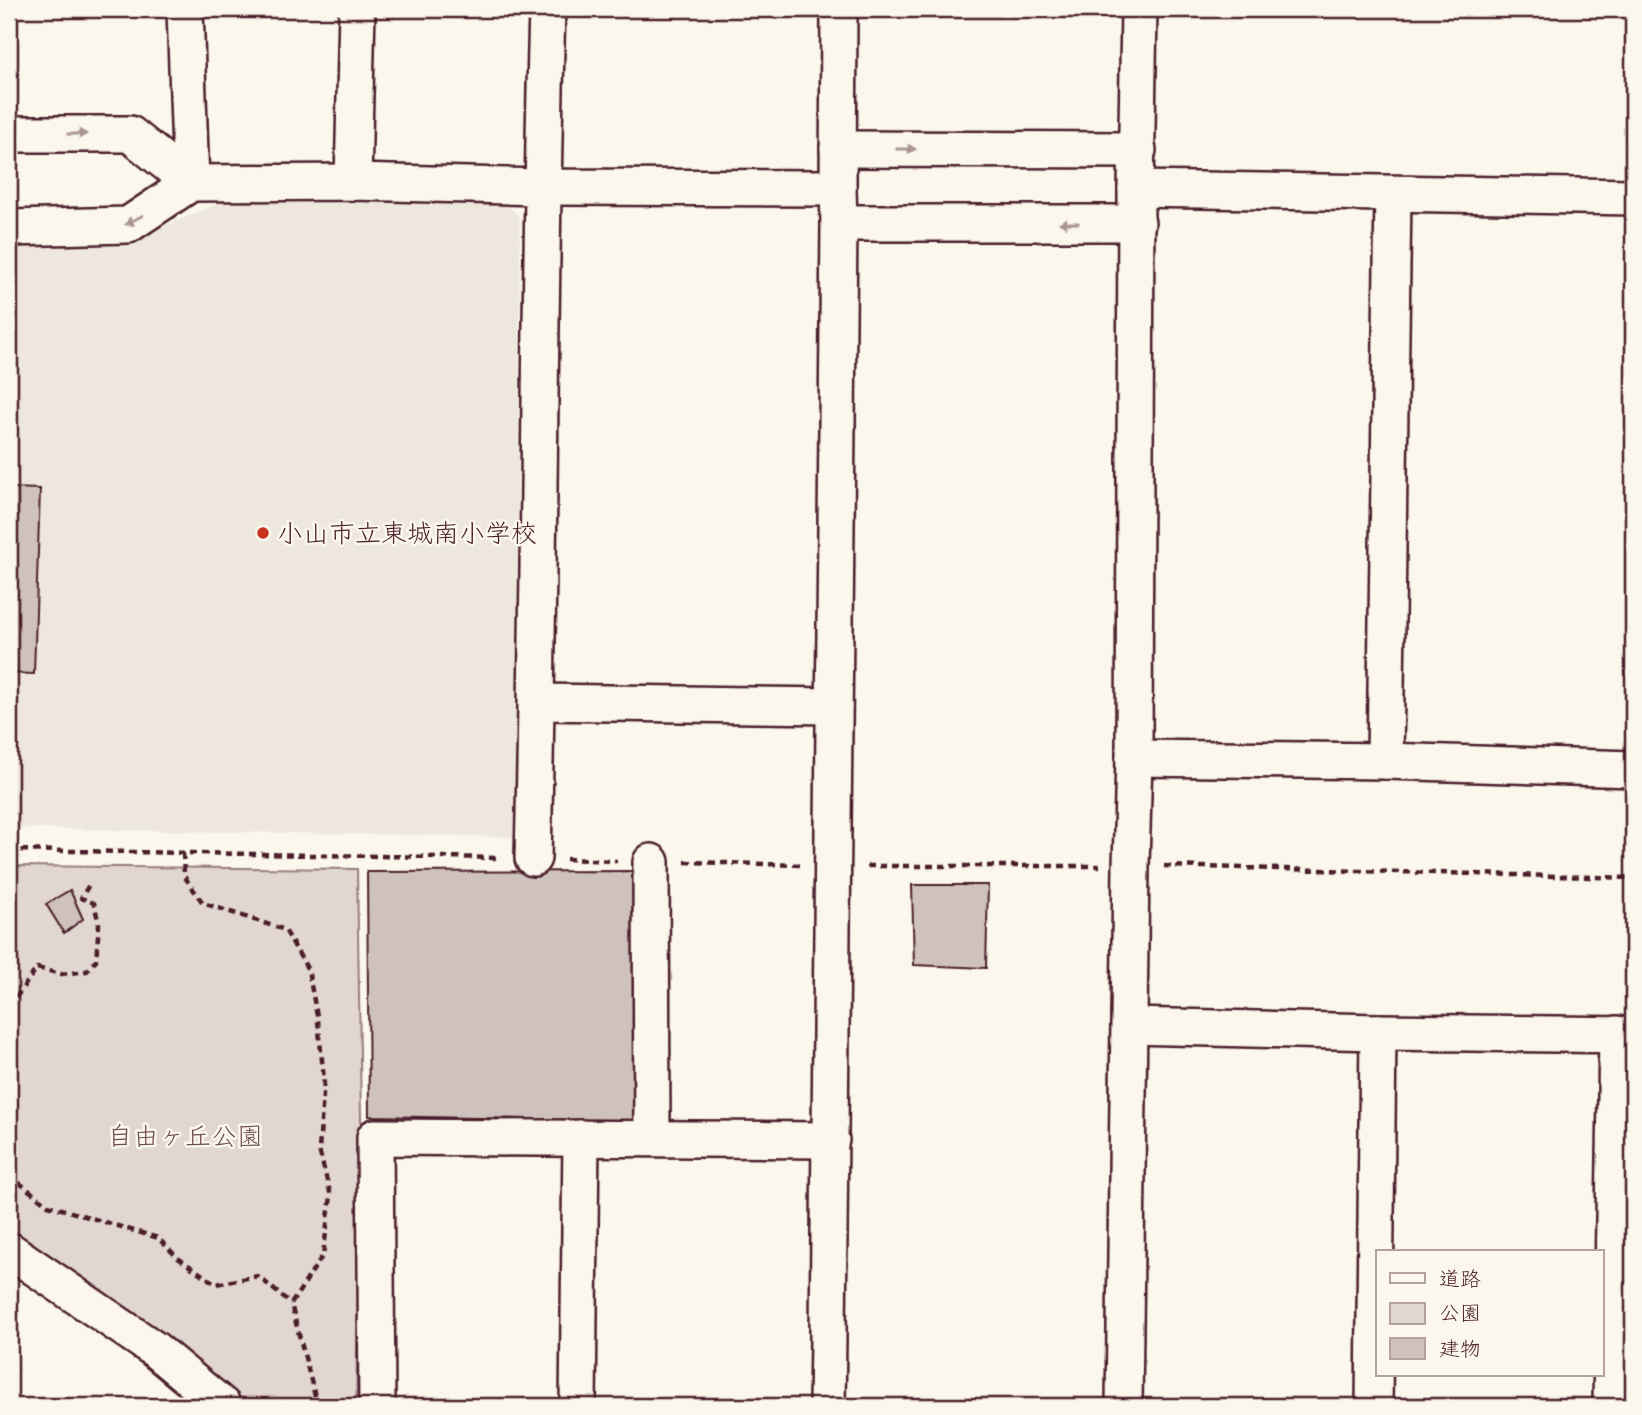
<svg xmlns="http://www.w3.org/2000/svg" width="1642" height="1415" font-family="'Gochi Hand','Klee One',sans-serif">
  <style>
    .built { fill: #eee7de }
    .green { fill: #e2d7d0; stroke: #967b7e; stroke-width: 2 }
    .building { fill: #cfc2bc; stroke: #4a1f2b; stroke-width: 2 }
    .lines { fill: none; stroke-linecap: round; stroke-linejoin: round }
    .minor-casing { stroke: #4a1f2b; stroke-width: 40 }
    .path { stroke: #4a1f2b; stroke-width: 4.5; stroke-dasharray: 7 5; stroke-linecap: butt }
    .minor { stroke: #fbf7ec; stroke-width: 35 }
    .oneway { fill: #ab9695 }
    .poi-dot { fill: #c8321e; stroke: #fbf7ec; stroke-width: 2.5 }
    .labels { text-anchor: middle; stroke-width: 5; stroke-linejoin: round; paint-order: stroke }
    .poi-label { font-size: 26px; fill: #4a1f2b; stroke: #fbf7ec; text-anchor: start }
    .park-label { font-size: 26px; fill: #704d54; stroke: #fbf7ec }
  </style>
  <rect width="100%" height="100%" fill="#fbf7ec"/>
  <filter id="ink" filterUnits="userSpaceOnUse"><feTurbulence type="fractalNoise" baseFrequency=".0143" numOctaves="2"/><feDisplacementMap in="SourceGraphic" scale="14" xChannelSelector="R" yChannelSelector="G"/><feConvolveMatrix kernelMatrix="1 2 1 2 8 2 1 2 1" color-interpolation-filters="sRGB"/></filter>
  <g filter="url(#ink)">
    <path class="built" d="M 229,199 L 503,200 L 520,218 L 516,837 L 9,828 L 9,234 L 137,237 Z"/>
    <path class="green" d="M 9,866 L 357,869 L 361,1119 L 356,1406 L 238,1406 L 9,1242 Z"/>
    <g class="building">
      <path d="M 9,488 L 40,489 L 34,674 L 9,673 Z"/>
      <path d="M 633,871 L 633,1121 L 369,1116 L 367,872 Z"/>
      <path d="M 912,885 L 988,885 L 986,968 L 914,965 Z"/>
      <path d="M 70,890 L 83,919 L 64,933 L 46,904 Z"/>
    </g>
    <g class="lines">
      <defs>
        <g id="minor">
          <path d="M 185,9 L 191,183"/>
          <path d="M 9,134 L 130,134 L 191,183"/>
          <path d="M 838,149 L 1138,150"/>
          <path d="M 353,182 L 357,9"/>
          <path d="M 1136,189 L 1633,197"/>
          <path d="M 839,223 L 1137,223"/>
          <path d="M 9,228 L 128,225 L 191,183 L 353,182 L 542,187 L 838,188"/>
          <path d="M 537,702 L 834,706"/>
          <path d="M 1134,758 L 1385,761 L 1633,769"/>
          <path d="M 1385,761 L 1393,194"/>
          <path d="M 533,858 C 540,575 539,292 547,9"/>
          <path d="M 651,862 L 652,1138"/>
          <path d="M 1130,1026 L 1378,1032 L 1633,1035"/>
          <path d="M 9,1250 L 154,1349 L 223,1406"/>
          <path d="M 377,1406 L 375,1137 L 831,1140"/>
          <path d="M 578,1406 L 581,1138"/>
          <path d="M 827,1406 C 833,1012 835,618 839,223 L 838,188 L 839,9"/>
          <path d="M 1124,1406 L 1131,866 L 1134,758 L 1136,189 L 1139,9"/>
          <path d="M 1374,1406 L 1378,1032"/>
          <path d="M 1611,1406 L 1617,1034"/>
        </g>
      </defs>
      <use href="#minor" class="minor-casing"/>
      <g class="path">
        <path d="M 9,850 L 501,858"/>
        <path d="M 183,853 L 184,876 L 203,903 L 285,930 L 308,970 L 318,1021 L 324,1080 L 319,1150 L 331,1196 L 323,1255 L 291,1304 L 315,1396 L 320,1406"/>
        <path d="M 566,859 L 617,861"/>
        <path d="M 685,862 L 802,865"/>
        <path d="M 867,866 L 1100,866"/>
        <path d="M 1164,866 L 1633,878"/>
        <path d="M 9,1007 L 37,968 L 61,974 L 87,971 L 96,960 L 99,924 L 94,903 L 81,898 L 90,883"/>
        <path d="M 9,1175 L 48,1205 L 158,1238 L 178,1258 L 216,1284 L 258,1276 L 291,1304"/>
      </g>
      <use href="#minor" class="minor"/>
    </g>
    <defs><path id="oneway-solid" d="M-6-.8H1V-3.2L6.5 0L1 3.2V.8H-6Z" transform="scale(1.75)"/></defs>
    <g class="oneway">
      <use href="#oneway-solid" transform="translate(77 134)"/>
      <use href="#oneway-solid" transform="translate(906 149)"/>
      <use href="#oneway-solid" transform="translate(134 220) rotate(152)"/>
      <use href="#oneway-solid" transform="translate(1069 223) rotate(180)"/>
    </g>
  </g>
  <circle class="poi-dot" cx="263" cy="533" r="7"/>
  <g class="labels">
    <g class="poi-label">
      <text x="277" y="542">小山市立東城南小学校</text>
    </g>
    <g class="park-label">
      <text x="185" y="1145">自由ヶ丘公園</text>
    </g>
  </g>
  <rect width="1642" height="1415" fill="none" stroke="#fbf7ec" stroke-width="35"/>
  <rect x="18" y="18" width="1607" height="1380" fill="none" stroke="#4a1f2b" stroke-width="2.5" filter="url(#ink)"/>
  <rect x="1376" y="1250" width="228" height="126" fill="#fbf7ec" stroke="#b4a19f" stroke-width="2"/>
  <rect x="1390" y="1273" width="35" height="10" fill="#fbf7ec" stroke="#b4a19f" stroke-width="2"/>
  <text x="1439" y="1286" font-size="21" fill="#4a1f2b">道路</text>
  <rect x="1390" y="1303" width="35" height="21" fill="#e2d7d0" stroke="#b4a19f" stroke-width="2"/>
  <text x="1439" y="1320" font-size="21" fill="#4a1f2b">公園</text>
  <rect x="1390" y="1338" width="35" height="21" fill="#cfc2bc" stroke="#b4a19f" stroke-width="2"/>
  <text x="1439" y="1356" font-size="21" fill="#4a1f2b">建物</text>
</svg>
